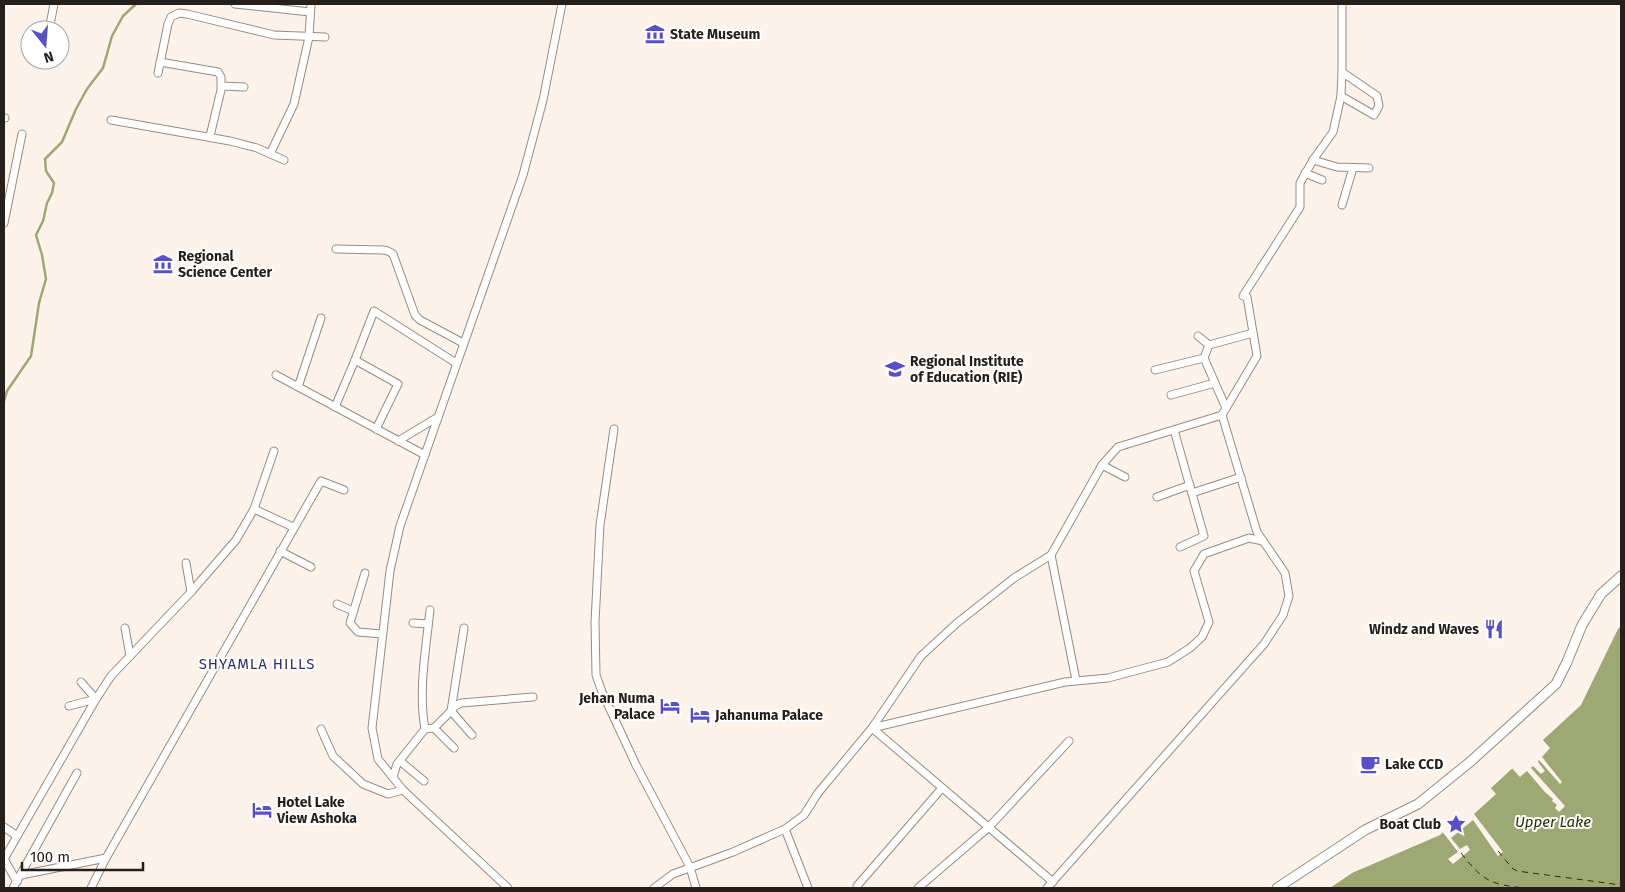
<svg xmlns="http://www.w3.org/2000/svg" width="1625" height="892" font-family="'Fira Sans',sans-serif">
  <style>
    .water { fill: #9ea874 }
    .pier { fill: #fef3ea }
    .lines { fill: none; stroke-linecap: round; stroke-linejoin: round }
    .stream { stroke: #9ea874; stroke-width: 2.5 }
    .ferry { stroke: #292e05; stroke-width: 1; stroke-dasharray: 6 5; stroke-linecap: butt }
    .minor-casing { stroke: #988b81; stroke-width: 9 }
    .tertiary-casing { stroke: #988b81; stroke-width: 11 }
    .minor { stroke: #fff; stroke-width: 7 }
    .tertiary { stroke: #fff; stroke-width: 9 }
    .labels { text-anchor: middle; stroke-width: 4; stroke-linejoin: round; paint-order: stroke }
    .poi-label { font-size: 14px; font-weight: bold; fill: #25201c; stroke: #fff; text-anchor: start }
    .neighbourhood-label { font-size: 15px; letter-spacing: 1px; fill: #322f6b; stroke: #fff }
    .water-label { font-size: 15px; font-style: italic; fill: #292e05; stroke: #fff }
  </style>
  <rect width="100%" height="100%" fill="#fef3ea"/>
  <path class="water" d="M 1621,626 L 1621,888 L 1330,888 L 1352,873 L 1440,835 L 1581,705 L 1618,629 Z"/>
  <g class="pier">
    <path d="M 1541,738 L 1550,748 L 1542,757 L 1562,782 L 1560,784 L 1539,760 L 1538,762 L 1545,771 L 1541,774 L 1533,766 L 1531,768 L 1565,806 L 1559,812 L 1555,808 L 1557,805 L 1552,801 L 1553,799 L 1545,792 L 1527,771 L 1520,777 L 1510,766 Z"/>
    <path d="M 1489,786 L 1496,794 L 1474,814 L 1503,852 L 1498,856 L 1473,820 L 1451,838 L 1460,849 L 1467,845 L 1470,850 L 1453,864 L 1448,859 L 1458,852 L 1441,830 Z"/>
  </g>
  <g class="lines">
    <path class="stream" d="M 4,401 L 7,391 L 31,356 L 39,303 L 46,279 L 42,255 L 36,235 L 43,221 L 47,203 L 52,193 L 54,183 L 46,171 L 45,159 L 62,142 L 76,109 L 87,89 L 103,68 L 112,36 L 123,16 L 136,4"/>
    <g class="ferry">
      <path d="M 1498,851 L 1512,868 L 1517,871 L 1621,885"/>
      <path d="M 1461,853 C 1483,881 1491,885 1526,888"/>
    </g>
    <defs>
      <g id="minor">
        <path d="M 235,4 L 310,12"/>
        <path d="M 49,30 L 54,4"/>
        <path d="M 160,62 L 218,72 L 221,77 L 221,88"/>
        <path d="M 158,73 L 168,24 L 171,17 L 179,13 L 187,14 L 274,35 L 325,37"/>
        <path d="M 1341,96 L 1374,115 L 1379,106 L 1377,96 L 1342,72"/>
        <path d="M 4,118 L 5,118"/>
        <path d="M 111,120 L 230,141 L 257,148 L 284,160"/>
        <path d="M 210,136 L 222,86 L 244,87"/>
        <path d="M 270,154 L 294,104 L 309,37 L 311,4"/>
        <path d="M 1313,160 L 1337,167 L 1369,168"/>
        <path d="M 1305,173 L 1322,180"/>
        <path d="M 1342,205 L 1353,168"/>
        <path d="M 4,223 L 22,134"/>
        <path d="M 336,249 L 383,250 L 388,251 L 393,254 L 415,315 L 420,320 L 463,343"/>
        <path d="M 1198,336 L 1209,345 L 1253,333"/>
        <path d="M 1209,345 L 1204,358 L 1226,408"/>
        <path d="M 355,360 L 398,384 L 376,429"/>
        <path d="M 1155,370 L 1204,358"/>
        <path d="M 276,375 L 425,455"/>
        <path d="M 298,387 L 321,318"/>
        <path d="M 1171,395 L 1215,383"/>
        <path d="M 335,407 L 355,360 L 374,311 L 456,363"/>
        <path d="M 614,429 L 600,525 L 595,622 L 596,675 L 602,692 L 636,765 L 690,867 L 696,888"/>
        <path d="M 1174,430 L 1204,536 L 1180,547"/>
        <path d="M 398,441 L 438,417"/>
        <path d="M 1102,465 L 1125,477"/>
        <path d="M 1192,493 L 1241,477"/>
        <path d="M 1157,497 L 1190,485"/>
        <path d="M 254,509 L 293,527"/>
        <path d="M 280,551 L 311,567"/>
        <path d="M 1051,555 L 1076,680"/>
        <path d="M 186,563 L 191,592"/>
        <path d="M 365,573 L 350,623 L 358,632 L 382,634"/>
        <path d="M 337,604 L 353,611"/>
        <path d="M 413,623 L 428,624"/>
        <path d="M 125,628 L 130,656"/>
        <path d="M 69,706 L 96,699 L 81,682"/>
        <path d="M 434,728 L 454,748"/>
        <path d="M 872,728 L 1065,682 L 1108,678 L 1168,662 L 1190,648 L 1202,637 L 1209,622 L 1194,571 L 1204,554 L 1249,538 L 1263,541"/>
        <path d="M 872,728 L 1053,882"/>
        <path d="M 321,729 L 333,756 L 363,784 L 388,794 L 403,790"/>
        <path d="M 425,729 C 418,690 426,649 430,610"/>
        <path d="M 472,735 L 451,711 L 455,706 L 461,703 L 533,697"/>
        <path d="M 400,761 L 424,781"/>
        <path d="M 393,777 L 397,764 L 425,729 L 434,728 L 451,711 L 464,628"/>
        <path d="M 4,827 L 17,836"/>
        <path d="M 785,829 L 808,888"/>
        <path d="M 21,875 L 106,858"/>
        <path d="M 17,882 L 4,859 L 96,699 L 111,676 L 191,592 L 236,540 L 254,509 L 274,451"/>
        <path d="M 13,888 L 77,773"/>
        <path d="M 91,888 L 106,858 L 321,481 L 344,490"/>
        <path d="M 508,888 L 403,790 L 378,759 L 372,728 L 390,571 L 400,526 L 523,175 L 543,100 L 562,4"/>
        <path d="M 654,888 L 673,874 L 733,852 L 785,829 L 804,815 L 818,793 L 872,728 L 921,656 L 957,623 L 1014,578 L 1051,555 L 1102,465 L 1118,447 L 1222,415 L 1257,356 L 1247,297 L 1243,296 L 1300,207 L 1300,183 L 1313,160 L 1333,132 L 1341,96 L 1342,72 L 1342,4"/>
        <path d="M 858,888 L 857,886 L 942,788"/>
        <path d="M 918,888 L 989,827 L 1069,741"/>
        <path d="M 1047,888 L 1264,644 L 1283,615 L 1289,596 L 1285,573 L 1257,532 L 1222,415"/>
      </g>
      <path id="tertiary" d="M 1277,888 L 1365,830 L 1418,804 L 1470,762 L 1556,684 L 1567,662 L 1582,625 L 1601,594 L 1621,576"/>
    </defs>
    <use href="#minor" class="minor-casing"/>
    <use href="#tertiary" class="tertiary-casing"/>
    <use href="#minor" class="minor"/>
    <use href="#tertiary" class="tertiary"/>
  </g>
  <defs>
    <symbol id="museum-bare" viewBox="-9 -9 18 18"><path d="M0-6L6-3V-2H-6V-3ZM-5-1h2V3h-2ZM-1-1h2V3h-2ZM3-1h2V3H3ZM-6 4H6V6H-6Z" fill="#5950c8" stroke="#fff" stroke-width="2.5" paint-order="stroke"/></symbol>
    <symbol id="university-bare" viewBox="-9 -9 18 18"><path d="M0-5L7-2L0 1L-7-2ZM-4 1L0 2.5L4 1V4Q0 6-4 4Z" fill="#5950c8" stroke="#fff" stroke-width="2.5" paint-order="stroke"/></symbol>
    <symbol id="restaurant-bare" viewBox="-9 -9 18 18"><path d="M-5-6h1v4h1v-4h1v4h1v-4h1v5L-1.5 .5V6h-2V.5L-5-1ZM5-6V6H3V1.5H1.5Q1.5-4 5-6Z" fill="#5950c8" stroke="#fff" stroke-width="2.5" paint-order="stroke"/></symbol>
    <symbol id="hotel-bare" viewBox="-9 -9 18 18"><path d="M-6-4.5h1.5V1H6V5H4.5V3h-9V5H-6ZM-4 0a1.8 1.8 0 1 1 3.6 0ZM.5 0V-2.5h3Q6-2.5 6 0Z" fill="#5950c8" stroke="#fff" stroke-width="2.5" paint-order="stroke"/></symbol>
    <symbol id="cafe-bare" viewBox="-9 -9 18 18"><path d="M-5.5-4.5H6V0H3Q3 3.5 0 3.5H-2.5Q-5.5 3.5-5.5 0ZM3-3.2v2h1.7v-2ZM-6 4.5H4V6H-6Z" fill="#5950c8" stroke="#fff" stroke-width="2.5" paint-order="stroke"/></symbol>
    <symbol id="sight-bare" viewBox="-9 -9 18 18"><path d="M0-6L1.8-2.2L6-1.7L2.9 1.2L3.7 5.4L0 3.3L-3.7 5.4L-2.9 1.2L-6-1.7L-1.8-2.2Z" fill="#5950c8" stroke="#fff" stroke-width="2.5" paint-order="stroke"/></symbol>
  </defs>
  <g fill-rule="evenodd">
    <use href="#museum-bare" x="641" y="20" width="28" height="28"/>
    <use href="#museum-bare" x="149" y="250" width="28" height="28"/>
    <use href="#university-bare" x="881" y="355" width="28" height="28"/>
    <use href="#restaurant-bare" x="1480" y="615" width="28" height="28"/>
    <use href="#hotel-bare" x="656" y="692" width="28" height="28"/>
    <use href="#hotel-bare" x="686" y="701" width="28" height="28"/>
    <use href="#cafe-bare" x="1356" y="750" width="28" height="28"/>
    <use href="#hotel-bare" x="248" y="796" width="28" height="28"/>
    <use href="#sight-bare" x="1442" y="810" width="28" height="28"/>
  </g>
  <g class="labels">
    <g class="poi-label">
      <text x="670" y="39">State Museum</text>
      <text x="178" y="261">Regional<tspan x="178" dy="16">Science Center</tspan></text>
      <text x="910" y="366">Regional Institute<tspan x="910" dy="16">of Education (RIE)</tspan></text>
      <text x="1479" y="634" text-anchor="end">Windz and Waves</text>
      <text x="655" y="703" text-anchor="end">Jehan Numa<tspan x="655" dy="16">Palace</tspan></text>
      <text x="715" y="720">Jahanuma Palace</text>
      <text x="1385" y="769">Lake CCD</text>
      <text x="277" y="807">Hotel Lake<tspan x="277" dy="16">View Ashoka</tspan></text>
      <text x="1441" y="829" text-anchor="end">Boat Club</text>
    </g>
    <g class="neighbourhood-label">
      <text x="257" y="669">SHYAMLA HILLS</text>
    </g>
    <g class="water-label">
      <text x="1553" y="827">Upper Lake</text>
    </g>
  </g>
  <rect width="1625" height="892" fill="none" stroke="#25201c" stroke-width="10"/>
  <g transform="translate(45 45) rotate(163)"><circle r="24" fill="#ffffff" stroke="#a8a6a4"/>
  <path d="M0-4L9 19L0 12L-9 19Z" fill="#5950c8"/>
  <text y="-8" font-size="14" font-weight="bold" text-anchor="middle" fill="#25201c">N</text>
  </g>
  <path d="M22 862v8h121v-8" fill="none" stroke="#25201c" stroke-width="2.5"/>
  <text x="30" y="862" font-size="15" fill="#25201c" stroke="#ffffff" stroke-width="4" paint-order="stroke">100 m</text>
</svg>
